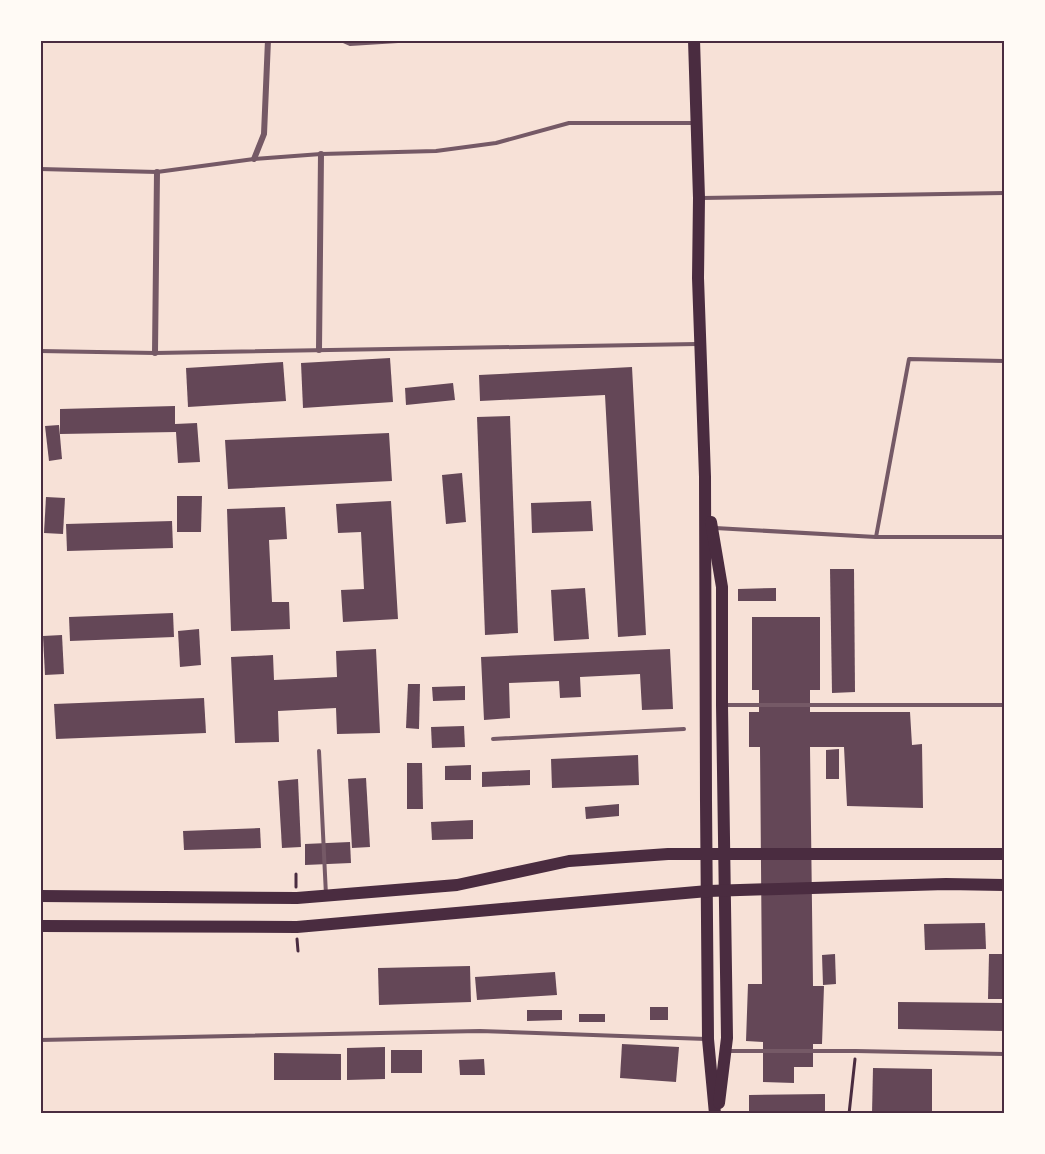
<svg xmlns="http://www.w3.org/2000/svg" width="1045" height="1154" font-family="Arial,sans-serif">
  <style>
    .building { fill: #644757 }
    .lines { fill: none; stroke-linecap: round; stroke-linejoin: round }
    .path { stroke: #4a2c40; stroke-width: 3 }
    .service { stroke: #755966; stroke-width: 4 }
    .minor { stroke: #755966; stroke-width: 6 }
    .primary { stroke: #4a2c40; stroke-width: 12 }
    .neatline { fill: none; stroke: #4a2c40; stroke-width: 2 }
  </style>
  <rect width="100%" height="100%" fill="#f7e1d7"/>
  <g class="building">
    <path d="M 390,358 L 393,402 L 303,408 L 301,363 Z"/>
    <path d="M 283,362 L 286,401 L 188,407 L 186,368 Z"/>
    <path d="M 632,367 L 646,635 L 618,637 L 605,395 L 480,401 L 479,375 Z"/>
    <path d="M 453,383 L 455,400 L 406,405 L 405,388 Z"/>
    <path d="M 175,406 L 175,424 L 197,423 L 200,462 L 178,463 L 176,432 L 60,434 L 60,409 Z"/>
    <path d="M 510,416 L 518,633 L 485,635 L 477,417 Z"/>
    <path d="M 59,425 L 62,459 L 49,461 L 45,426 Z"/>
    <path d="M 389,433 L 392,481 L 228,489 L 225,440 Z"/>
    <path d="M 462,473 L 466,522 L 446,524 L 442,475 Z"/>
    <path d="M 177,496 L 202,496 L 201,532 L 177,532 Z"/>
    <path d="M 46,497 L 65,498 L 63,534 L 44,533 Z"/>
    <path d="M 391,501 L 398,619 L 343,622 L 341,590 L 364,589 L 361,532 L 338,533 L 336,504 Z"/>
    <path d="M 591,501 L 593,531 L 532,533 L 531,503 Z"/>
    <path d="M 285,507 L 287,539 L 269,540 L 272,602 L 289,602 L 290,629 L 231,631 L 227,509 Z"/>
    <path d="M 172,521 L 173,548 L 67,551 L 66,524 Z"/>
    <path d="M 830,569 L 854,569 L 855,692 L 832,693 Z"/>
    <path d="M 585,588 L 589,639 L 554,641 L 551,590 Z"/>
    <path d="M 776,588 L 776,601 L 738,601 L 738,589 Z"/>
    <path d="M 173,613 L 174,637 L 70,641 L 69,617 Z"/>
    <path d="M 752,617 L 820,617 L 820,690 L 810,690 L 810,712 L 910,712 L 912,745 L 922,744 L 923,808 L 847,806 L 844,747 L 810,747 L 813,986 L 824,986 L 822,1044 L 813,1044 L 813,1067 L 794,1067 L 794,1083 L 763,1082 L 763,1042 L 746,1041 L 748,984 L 762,984 L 760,747 L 749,747 L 749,712 L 759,712 L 759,690 L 752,690 Z"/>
    <path d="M 199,629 L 201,665 L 180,667 L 178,631 Z"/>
    <path d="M 62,635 L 64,674 L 45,675 L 43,636 Z"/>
    <path d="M 376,649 L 380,733 L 337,734 L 336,708 L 278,711 L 279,742 L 235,743 L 231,657 L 273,655 L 274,680 L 337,677 L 336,651 Z"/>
    <path d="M 670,649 L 673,709 L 642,710 L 640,674 L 580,677 L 581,697 L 560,698 L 559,681 L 509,683 L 510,718 L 484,720 L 481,657 Z"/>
    <path d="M 408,684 L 420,684 L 419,729 L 406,728 Z"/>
    <path d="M 465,686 L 465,700 L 433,701 L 432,687 Z"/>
    <path d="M 204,698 L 206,733 L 56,739 L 54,704 Z"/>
    <path d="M 464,726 L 465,747 L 432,748 L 431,727 Z"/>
    <path d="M 839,749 L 839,779 L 826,779 L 826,750 Z"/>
    <path d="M 638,755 L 639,785 L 552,788 L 551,759 Z"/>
    <path d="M 407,763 L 422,763 L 423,809 L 407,809 Z"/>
    <path d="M 471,765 L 471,780 L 445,780 L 445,766 Z"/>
    <path d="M 530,770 L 530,785 L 482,787 L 482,772 Z"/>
    <path d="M 366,778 L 370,847 L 352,848 L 348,779 Z"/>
    <path d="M 298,779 L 301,847 L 282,848 L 278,781 Z"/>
    <path d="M 619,804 L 619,816 L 586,819 L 585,807 Z"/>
    <path d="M 473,820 L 473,839 L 432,840 L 431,822 Z"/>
    <path d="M 260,828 L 261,848 L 184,850 L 183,831 Z"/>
    <path d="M 350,842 L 351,863 L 305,865 L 305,844 Z"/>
    <path d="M 985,923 L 986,949 L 925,950 L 924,924 Z"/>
    <path d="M 835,954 L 836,984 L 823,985 L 822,955 Z"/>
    <path d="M 989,954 L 1004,954 L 1004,999 L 988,999 Z"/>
    <path d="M 470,966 L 471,1002 L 379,1005 L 378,968 Z"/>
    <path d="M 555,972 L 557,995 L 477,1000 L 475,977 Z"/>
    <path d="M 898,1002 L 1004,1003 L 1004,1031 L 898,1029 Z"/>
    <rect x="650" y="1007" width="18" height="13"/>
    <path d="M 527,1010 L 562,1010 L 562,1020 L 527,1021 Z"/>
    <rect x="579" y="1014" width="26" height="8"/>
    <path d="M 622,1044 L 679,1047 L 676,1082 L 620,1078 Z"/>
    <path d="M 385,1047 L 385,1079 L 347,1080 L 347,1048 Z"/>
    <rect x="391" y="1050" width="31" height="23"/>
    <path d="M 274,1053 L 341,1054 L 341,1080 L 274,1080 Z"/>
    <path d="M 484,1059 L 485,1075 L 460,1075 L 459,1060 Z"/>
    <path d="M 873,1068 L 932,1069 L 932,1114 L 872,1114 Z"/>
    <path d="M 825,1094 L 825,1114 L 749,1114 L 749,1095 Z"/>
  </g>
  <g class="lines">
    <g class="path">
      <path d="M 296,874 L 296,887"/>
      <path d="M 297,939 L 298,951"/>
      <path d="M 849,1114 L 855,1059"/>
    </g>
    <g class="service">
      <path d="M 341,40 L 350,44 L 414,40"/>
      <path d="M 40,169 L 157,172 L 254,159 L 321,154 L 436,151 L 496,143 L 569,123 L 695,123"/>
      <path d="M 702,198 L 1004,193"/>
      <path d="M 40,351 L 155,353 L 697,344"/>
      <path d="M 715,528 L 876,537 L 1004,537"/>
      <path d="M 876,537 L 909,359 L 1004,361"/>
      <path d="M 726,705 L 1004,705"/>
      <path d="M 493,739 L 684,729"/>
      <path d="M 319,751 L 326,895"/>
      <path d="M 40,1040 L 480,1031 L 706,1039"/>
      <path d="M 726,1051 L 856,1051 L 1004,1054"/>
    </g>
    <g class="minor">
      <path d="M 254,159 L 264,134 L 268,40"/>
      <path d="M 319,350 L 321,154"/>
      <path d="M 155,353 L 157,172"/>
    </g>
    <g class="primary">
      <path d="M 694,40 L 699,198 L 698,278 L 705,477 L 706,801 L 708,1039 L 715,1114"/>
      <path d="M 711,522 L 722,587 L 722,705 L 727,1038 L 719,1103"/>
      <path d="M 40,896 L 297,898 L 457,885 L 569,861 L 668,854 L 1004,854"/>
      <path d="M 40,926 L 297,927 L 708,891 L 946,884 L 1004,885"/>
    </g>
  </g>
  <rect width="1045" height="1154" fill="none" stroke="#fffaf5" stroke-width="84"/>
  <rect x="42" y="42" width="961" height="1070" class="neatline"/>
</svg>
